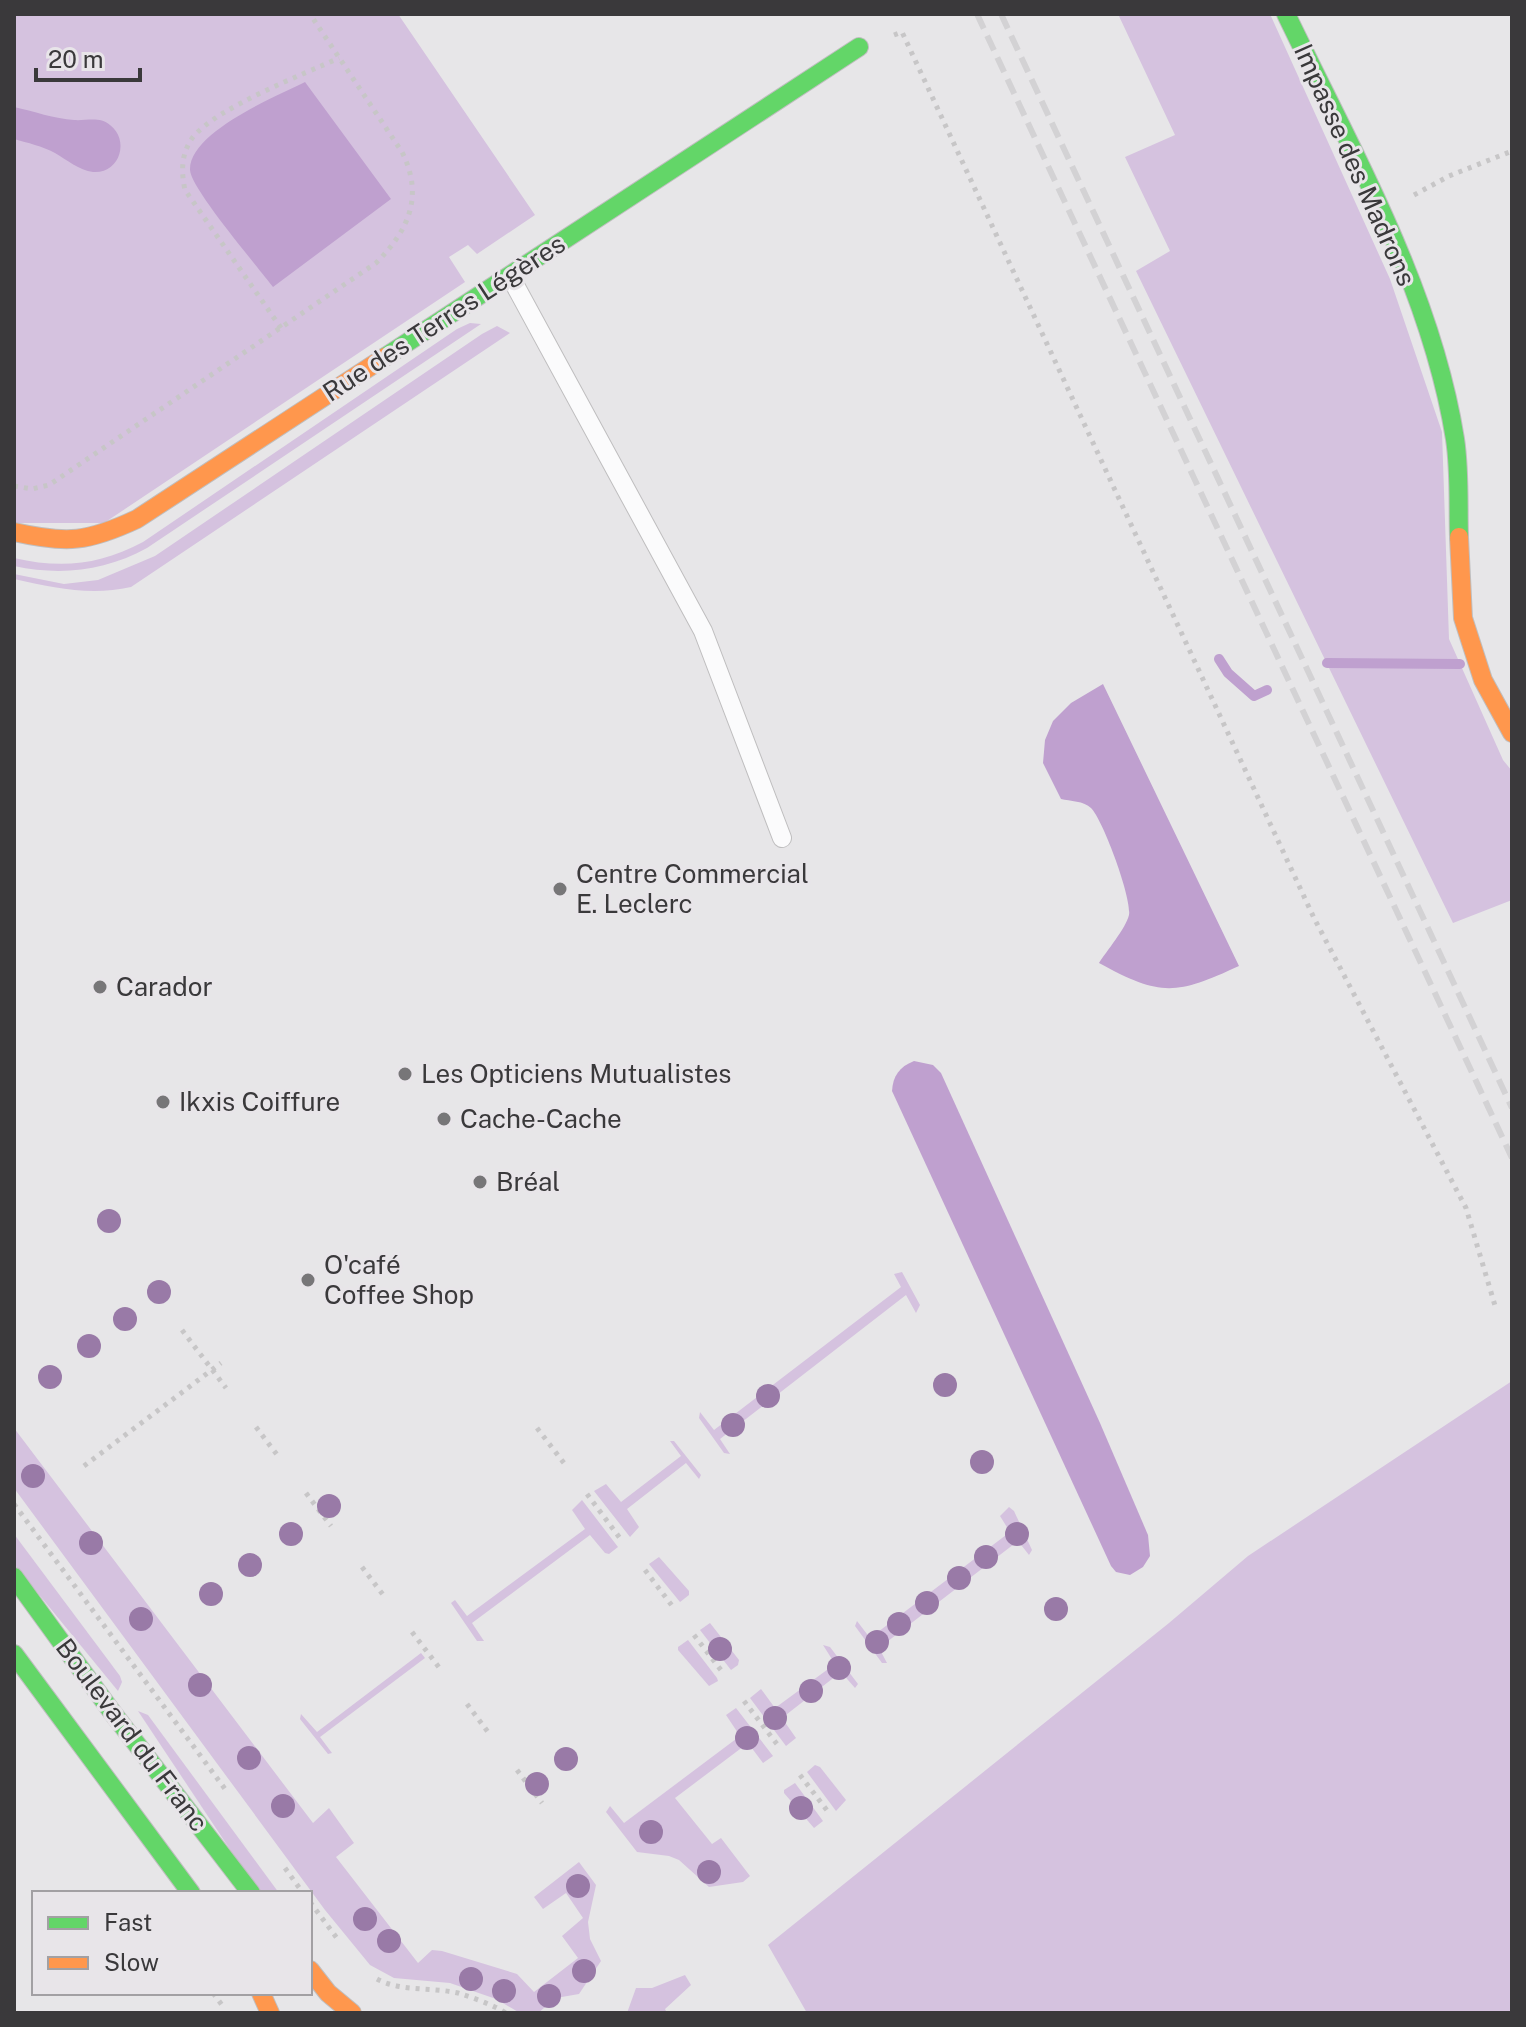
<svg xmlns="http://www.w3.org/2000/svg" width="1526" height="2027" font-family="'Public Sans',sans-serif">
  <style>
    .green { fill: #d5c2df }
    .water { fill: #bfa0cf }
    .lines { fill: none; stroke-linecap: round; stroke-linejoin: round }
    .stream { stroke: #bfa0cf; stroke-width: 10 }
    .lane-casing { stroke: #bfbebf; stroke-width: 20 }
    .fast-casing { stroke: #bfbebf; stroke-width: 20 }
    .slow-casing { stroke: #bfbebf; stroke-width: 20 }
    .path { stroke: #c7c6c7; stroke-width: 5; stroke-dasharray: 4 6; stroke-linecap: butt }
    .lane { stroke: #fbfbfc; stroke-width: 18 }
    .fast { stroke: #63d668; stroke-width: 18 }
    .slow { stroke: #ff974d; stroke-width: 18 }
    .rail { stroke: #d3d2d4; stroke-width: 6; stroke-dasharray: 16 8; stroke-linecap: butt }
    .tree { fill: #997aa7 }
    .poi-dot { fill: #777678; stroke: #e8e5e9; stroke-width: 3 }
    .labels { text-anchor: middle; stroke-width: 6; stroke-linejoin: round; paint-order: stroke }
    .street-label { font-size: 26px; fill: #3a393b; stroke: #e8e5e9 }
    .poi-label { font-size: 26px; fill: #3a393b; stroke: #e8e5e9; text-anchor: start }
  </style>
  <rect width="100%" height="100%" fill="#e7e6e8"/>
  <g class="green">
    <path d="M 14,14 L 398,14 L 535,215 L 477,254 L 468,245 L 449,257 L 465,282 L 104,523 L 14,523 Z"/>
    <path d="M 1118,14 L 1270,14 L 1390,279 L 1442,432 L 1449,639 L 1503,760 L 1512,771 L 1512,900 L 1453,923 L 1136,271 L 1170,251 L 1125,157 L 1175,135 Z"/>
    <path d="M 470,323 L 481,324 L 147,548 C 105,571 61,576 14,566 L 14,558 C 62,569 99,565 143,542 L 457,329 Z"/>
    <path d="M 497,326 L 510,333 L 131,587 C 91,596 54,588 14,579 L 14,574 L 64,584 L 98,580 L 155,556 L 482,334 Z"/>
    <path d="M 902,1272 L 920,1305 L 916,1313 L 906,1295 L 720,1439 L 730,1454 L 724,1453 L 699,1418 L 700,1412 L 714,1430 L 901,1287 L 894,1274 Z"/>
    <path d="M 1512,1381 L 1512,2013 L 807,2013 L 768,1945 L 1169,1623 L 1248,1556 Z"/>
    <path d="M 14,1428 L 313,1823 L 329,1808 L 354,1843 L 336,1857 L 418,1963 L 432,1950 L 442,1951 L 517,1974 L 534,1992 L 578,1958 L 562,1936 L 583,1918 L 566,1893 L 543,1909 L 534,1897 L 579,1862 L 596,1885 L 588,1922 L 590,1939 L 601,1961 L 579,1994 L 556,1998 L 538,2013 L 520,2013 L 496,1999 L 450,1983 L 394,1978 L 370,1965 L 325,1910 L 14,1488 Z"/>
    <path d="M 670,1441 L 674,1441 L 701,1475 L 699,1479 L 686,1463 L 627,1509 L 639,1527 L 630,1537 L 594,1491 L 606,1484 L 621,1502 L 681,1456 Z"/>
    <path d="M 582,1500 L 618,1547 L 609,1554 L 605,1553 L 590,1535 L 472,1623 L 484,1641 L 477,1641 L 451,1603 L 455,1600 L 467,1616 L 585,1529 L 572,1510 Z"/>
    <path d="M 1009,1507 L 1014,1511 L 1032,1550 L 1029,1555 L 1018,1541 L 879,1648 L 887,1663 L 882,1663 L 855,1626 L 857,1621 L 870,1638 L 1010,1532 L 1000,1516 Z"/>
    <path d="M 14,1534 L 120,1676 L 122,1682 L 118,1691 L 14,1564 Z"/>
    <path d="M 659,1557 L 689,1591 L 689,1595 L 680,1602 L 649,1564 Z"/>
    <path d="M 710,1623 L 739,1660 L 738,1665 L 731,1670 L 700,1630 Z"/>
    <path d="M 688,1640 L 717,1678 L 718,1681 L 709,1686 L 678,1650 L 678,1647 Z"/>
    <path d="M 823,1645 L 830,1647 L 858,1684 L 855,1688 L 841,1672 L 782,1718 L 796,1738 L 786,1746 L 750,1698 L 761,1689 L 775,1708 L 835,1664 Z"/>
    <path d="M 421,1653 L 425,1658 L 320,1737 L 332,1753 L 328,1754 L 300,1719 L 301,1714 L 317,1732 Z"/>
    <path d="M 736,1708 L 773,1756 L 763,1763 L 748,1743 L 675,1798 L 712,1844 L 721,1838 L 750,1876 L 743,1882 L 709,1887 L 679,1860 L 669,1856 L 637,1852 L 606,1812 L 610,1806 L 624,1823 L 740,1736 L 726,1715 Z"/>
    <path d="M 138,1711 L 148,1715 L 279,1893 L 259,1893 Z"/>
    <path d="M 815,1765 L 820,1767 L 846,1800 L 836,1811 L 807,1772 Z"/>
    <path d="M 795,1783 L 823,1821 L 814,1828 L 784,1793 L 784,1790 Z"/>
    <path d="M 685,1975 L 691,1985 L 665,2009 L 667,2013 L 627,2013 L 636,1988 L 652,1988 Z"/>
  </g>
  <g class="water">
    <path d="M 305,82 L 391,199 L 273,287 C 258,267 191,189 190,170 C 189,132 277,96 305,82 Z"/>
    <path d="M 14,107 C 33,111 55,119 74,120 C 86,121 100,116 110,125 C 130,140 120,174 93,172 C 79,170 67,160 55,153 C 42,146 28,143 14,139 Z"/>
    <path d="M 1103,684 L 1239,966 C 1176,995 1161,997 1099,963 C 1106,952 1126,928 1129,915 C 1132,898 1103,820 1091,808 C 1084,801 1070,801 1061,799 L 1043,763 L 1045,740 L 1053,721 L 1071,703 Z"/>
    <path d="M 914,1061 L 933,1065 L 941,1073 L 1100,1423 L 1148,1535 L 1150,1556 L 1143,1567 L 1130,1575 L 1116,1572 L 1111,1566 L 892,1091 C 893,1076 899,1067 914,1061 Z"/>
  </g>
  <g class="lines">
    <g class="stream">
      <path d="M 1219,659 L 1228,673 L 1254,696 L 1267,690"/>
      <path d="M 1327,663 L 1460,664"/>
    </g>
    <defs>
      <path id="lane" d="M 510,276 L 703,631 L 782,838"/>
      <g id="fast">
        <path d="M 1286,14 C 1351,150 1431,288 1455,439 C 1460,471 1458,505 1459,537"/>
        <path d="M 385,357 L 859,47"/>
        <path d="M 14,1577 L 112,1712 L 251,1893"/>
        <path d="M 14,1654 L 191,1893"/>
      </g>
      <g id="slow">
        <path d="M 14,532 C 67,544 88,542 137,519 L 385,357"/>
        <path d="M 1459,537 L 1463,618 L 1483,680 L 1512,733"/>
        <path d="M 310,1970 L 328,1993 L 352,2013"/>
        <path d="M 261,1993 L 270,2013"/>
      </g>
    </defs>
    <use href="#lane" class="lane-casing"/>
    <use href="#fast" class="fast-casing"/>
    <use href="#slow" class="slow-casing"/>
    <g class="path">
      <path d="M 894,35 L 902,32 L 1314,918 L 1466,1208 L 1496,1309"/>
      <path d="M 1414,195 L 1449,176 L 1512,151"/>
      <path d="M 281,328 L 185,190 C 181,172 181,153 193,137 C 218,107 302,75 339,58"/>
      <path d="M 14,486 L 32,489 L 49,485 L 376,263 C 409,230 424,196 402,152 L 310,14"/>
      <path d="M 182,1330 L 226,1388"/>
      <path d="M 256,1427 L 278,1456"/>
      <path d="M 537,1428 L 567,1467"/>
      <path d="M 84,1466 L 221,1363"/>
      <path d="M 306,1493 L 331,1526"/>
      <path d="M 587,1494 L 622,1541"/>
      <path d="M 14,1504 L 228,1793"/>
      <path d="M 362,1567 L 384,1596"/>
      <path d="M 645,1570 L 673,1607"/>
      <path d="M 412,1632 L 441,1670"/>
      <path d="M 694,1635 L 724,1674"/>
      <path d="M 744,1701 L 780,1748"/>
      <path d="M 467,1704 L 491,1736"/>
      <path d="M 517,1770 L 542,1803"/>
      <path d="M 800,1775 L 829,1813"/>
      <path d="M 285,1868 L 303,1893"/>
      <path d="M 310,1902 L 339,1941"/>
      <path d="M 377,1979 C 401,1992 432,1987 458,1993 C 474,1998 493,2005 506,2013"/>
      <path d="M 213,1993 L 222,2005"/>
    </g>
    <use href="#lane" class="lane"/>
    <use href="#fast" class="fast"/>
    <use href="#slow" class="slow"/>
    <g class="rail">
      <path d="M 977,14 L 1512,1158"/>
      <path d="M 1001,14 L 1512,1108"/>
    </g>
  </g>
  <g class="tree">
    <circle cx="109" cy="1221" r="12"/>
    <circle cx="159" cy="1292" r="12"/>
    <circle cx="125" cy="1319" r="12"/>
    <circle cx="89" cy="1346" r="12"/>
    <circle cx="50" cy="1377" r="12"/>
    <circle cx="945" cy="1385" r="12"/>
    <circle cx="768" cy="1396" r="12"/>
    <circle cx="733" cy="1425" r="12"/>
    <circle cx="982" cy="1462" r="12"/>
    <circle cx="33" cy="1476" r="12"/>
    <circle cx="329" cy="1506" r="12"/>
    <circle cx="291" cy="1534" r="12"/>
    <circle cx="1017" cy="1534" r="12"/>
    <circle cx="91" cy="1543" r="12"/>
    <circle cx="986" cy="1557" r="12"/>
    <circle cx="250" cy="1565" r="12"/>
    <circle cx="959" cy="1578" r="12"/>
    <circle cx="211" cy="1594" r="12"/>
    <circle cx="927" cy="1603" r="12"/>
    <circle cx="1056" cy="1609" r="12"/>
    <circle cx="141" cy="1619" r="12"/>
    <circle cx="899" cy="1624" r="12"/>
    <circle cx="877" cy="1642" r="12"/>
    <circle cx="720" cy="1649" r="12"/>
    <circle cx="839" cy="1668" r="12"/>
    <circle cx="200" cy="1685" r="12"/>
    <circle cx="811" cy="1691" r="12"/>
    <circle cx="775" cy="1718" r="12"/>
    <circle cx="747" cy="1738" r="12"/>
    <circle cx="249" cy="1758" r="12"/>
    <circle cx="566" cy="1759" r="12"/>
    <circle cx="537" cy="1784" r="12"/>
    <circle cx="283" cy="1806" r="12"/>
    <circle cx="801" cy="1808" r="12"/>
    <circle cx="651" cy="1832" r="12"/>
    <circle cx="709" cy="1872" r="12"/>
    <circle cx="578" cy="1886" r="12"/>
    <circle cx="365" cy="1919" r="12"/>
    <circle cx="389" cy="1941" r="12"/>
    <circle cx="584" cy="1971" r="12"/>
    <circle cx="471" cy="1979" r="12"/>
    <circle cx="504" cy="1991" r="12"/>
    <circle cx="549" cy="1996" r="12"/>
  </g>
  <g class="poi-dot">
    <circle cx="560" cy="889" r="8"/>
    <circle cx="100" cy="987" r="8"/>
    <circle cx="405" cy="1074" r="8"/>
    <circle cx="163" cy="1102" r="8"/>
    <circle cx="444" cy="1119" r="8"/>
    <circle cx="480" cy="1182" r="8"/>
    <circle cx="308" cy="1280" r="8"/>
  </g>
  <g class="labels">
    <g class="street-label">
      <text transform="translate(1355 165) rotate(66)" y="9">Impasse des Madrons</text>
      <text transform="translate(444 318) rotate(-33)" y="9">Rue des Terres Légères</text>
      <text transform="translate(132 1735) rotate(53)" y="9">Boulevard du Franc</text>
    </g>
    <g class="poi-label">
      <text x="576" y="883">Centre Commercial<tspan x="576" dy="30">E. Leclerc</tspan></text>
      <text x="116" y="996">Carador</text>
      <text x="421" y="1083">Les Opticiens Mutualistes</text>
      <text x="179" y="1111">Ikxis Coiffure</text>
      <text x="460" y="1128">Cache-Cache</text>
      <text x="496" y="1191">Bréal</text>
      <text x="324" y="1274">O'café<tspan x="324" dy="30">Coffee Shop</tspan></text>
    </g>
  </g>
  <rect width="1526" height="2027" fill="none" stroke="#3a393b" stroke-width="32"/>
  <rect x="32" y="1891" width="280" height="104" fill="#e8e5e9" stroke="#a2a0a3" stroke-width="2"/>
  <rect x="48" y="1917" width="40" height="12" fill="#63d668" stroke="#a2a0a3" stroke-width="2"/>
  <text x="104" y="1931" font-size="24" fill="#3a393b">Fast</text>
  <rect x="48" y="1957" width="40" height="12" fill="#ff974d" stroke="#a2a0a3" stroke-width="2"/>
  <text x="104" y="1971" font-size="24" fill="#3a393b">Slow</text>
  <path d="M36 68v12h104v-12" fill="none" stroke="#3a393b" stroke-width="4"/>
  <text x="48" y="68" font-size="24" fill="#3a393b" stroke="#e8e5e9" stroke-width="6" paint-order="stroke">20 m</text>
</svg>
